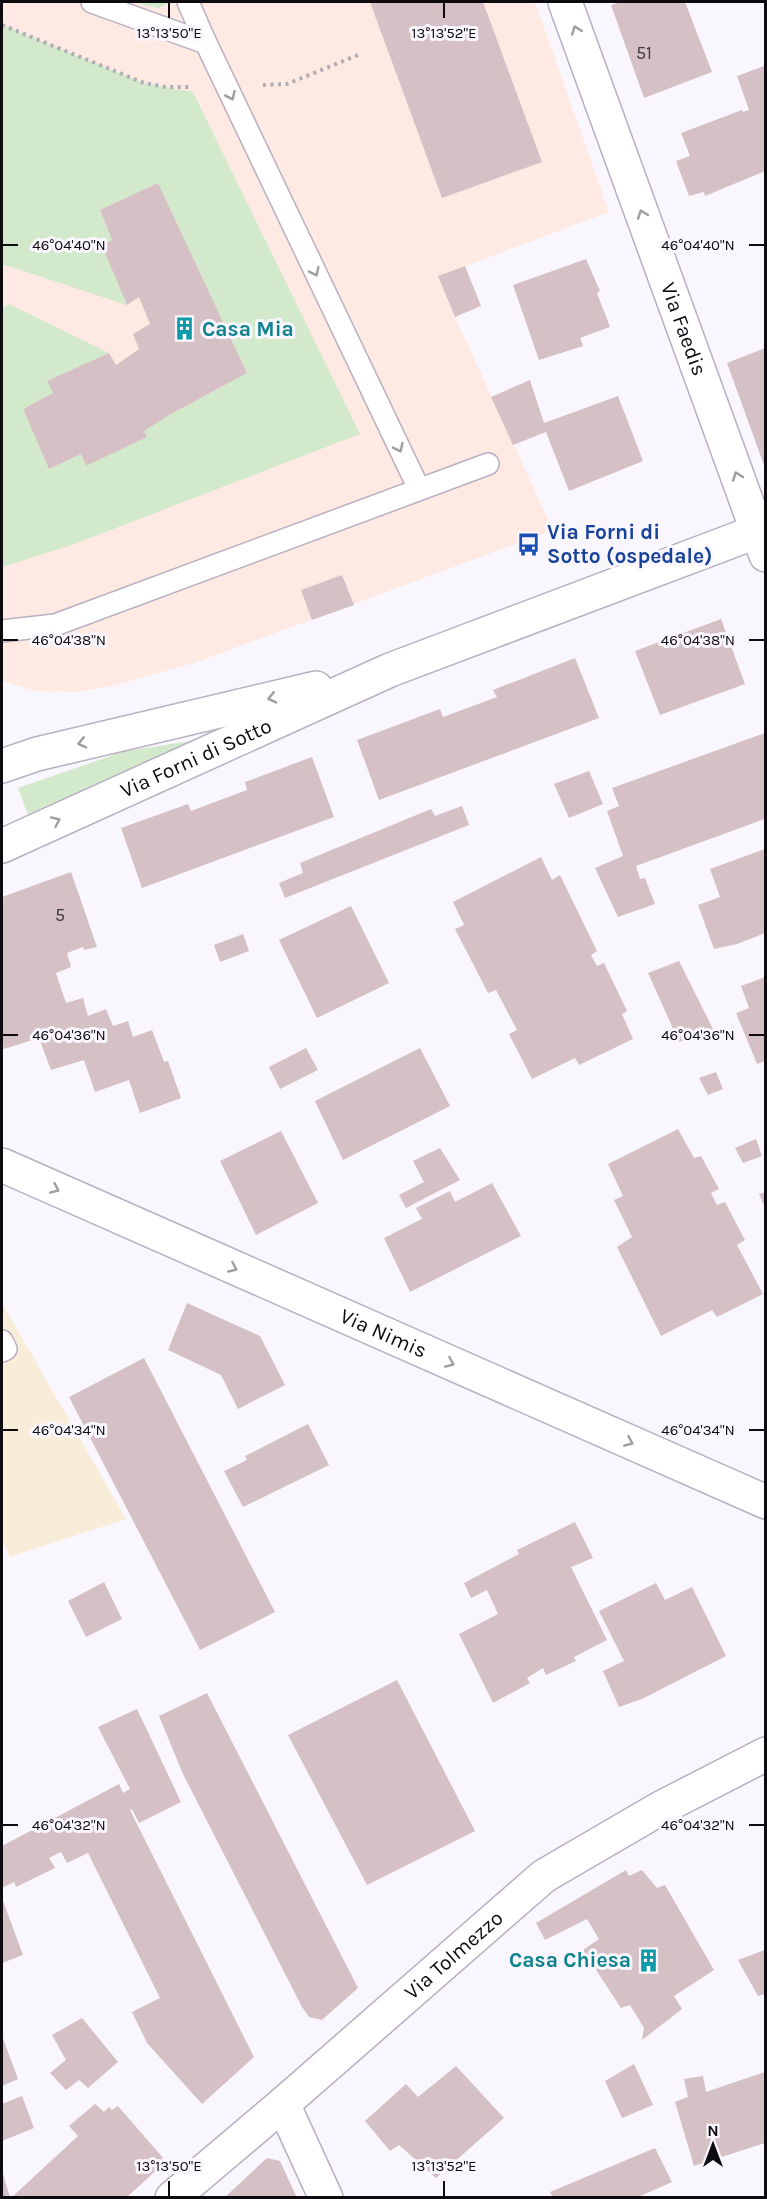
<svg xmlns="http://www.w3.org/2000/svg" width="767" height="2199" font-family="Karla,sans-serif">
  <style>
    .commercial { fill: #f7edd8 }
    .medical { fill: #fee9e3 }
    .green { fill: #d2eacb }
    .building { fill: #d5c0c5 }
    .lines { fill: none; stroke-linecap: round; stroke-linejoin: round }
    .lane-casing { stroke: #b8afc0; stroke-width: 24 }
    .street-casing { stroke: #b8afc0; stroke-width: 36 }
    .secondary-casing { stroke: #b8afc0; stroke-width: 36 }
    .path { stroke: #b0acb3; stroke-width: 4; stroke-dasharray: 3 4.5; stroke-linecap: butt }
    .lane { stroke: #fff; stroke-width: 21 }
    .street { stroke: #fff; stroke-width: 33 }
    .secondary { stroke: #fff; stroke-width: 33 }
    .oneway { stroke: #9e9d9f }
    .ticks { fill: none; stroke: #0d0a10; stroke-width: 2 }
    .labels { text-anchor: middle; stroke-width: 6; stroke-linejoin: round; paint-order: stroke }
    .number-label { font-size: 18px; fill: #3f383d }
    .culture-label { font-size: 21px; font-weight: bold; fill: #0d838f; stroke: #faf6fd; text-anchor: start }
    .street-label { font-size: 21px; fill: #0d0a10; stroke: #faf6fd }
    .transit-label { font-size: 21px; font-weight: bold; fill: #164399; stroke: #faf6fd; text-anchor: start }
    .ticks-label { font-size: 15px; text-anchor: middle; fill: #0d0a10; stroke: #faf6fd; stroke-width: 6; stroke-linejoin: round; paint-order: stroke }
  </style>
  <rect width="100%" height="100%" fill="#faf6fd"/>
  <path class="commercial" d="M 2,1303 L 126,1519 L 10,1557 L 2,1540 Z"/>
  <path class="medical" d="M 2,2 L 535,2 L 609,212 L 439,276 L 455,317 L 553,530 L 194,663 L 108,687 L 75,692 L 36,691 L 2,681 Z"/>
  <g class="green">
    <path d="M 140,2 L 170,2 L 159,8 L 140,4 Z"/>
    <path d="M 2,25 L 144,83 L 193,92 L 360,434 L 72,545 L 2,567 L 2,308 L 9,304 L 109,353 L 48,381 L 53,393 L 23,409 L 49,469 L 81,454 L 86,466 L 146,437 L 144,431 L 171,414 L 247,373 L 158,183 L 100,211 L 112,240 L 102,246 L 127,305 L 2,264 Z"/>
    <path d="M 218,737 L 28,815 L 18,788 L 125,751 Z"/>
  </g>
  <g class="building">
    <path d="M 370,2 L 483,2 L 542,162 L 442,198 Z"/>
    <path d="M 621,2 L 685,2 L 712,72 L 644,98 L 611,5 Z"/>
    <path d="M 764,66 L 765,171 L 705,196 L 704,192 L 689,196 L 676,161 L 690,156 L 681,133 L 742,110 L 743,112 L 749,110 L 737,76 Z"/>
    <path d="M 158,183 L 247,373 L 171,414 L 144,431 L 147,437 L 86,466 L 81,454 L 49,469 L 23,409 L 53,393 L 47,381 L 109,353 L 116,365 L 139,349 L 133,334 L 150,324 L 139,297 L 127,305 L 102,246 L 112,240 L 100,210 Z"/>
    <path d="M 586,259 L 600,291 L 597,293 L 610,327 L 580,338 L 583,346 L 539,360 L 513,285 Z"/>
    <path d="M 465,266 L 481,306 L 455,317 L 438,276 Z"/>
    <path d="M 765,348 L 765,468 L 727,363 Z"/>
    <path d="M 530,380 L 544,423 L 618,396 L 643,461 L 569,491 L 546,432 L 513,445 L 491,397 Z"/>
    <path d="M 342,575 L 354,605 L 312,620 L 301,590 Z"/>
    <path d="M 721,619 L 745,684 L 660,715 L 635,651 Z"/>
    <path d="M 575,658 L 599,718 L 379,800 L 357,740 L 440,709 L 443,717 L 497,697 L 493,690 Z"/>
    <path d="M 765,733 L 765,819 L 636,866 L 640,879 L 645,878 L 655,904 L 618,917 L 595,868 L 623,856 L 607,811 L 619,806 L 612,788 Z"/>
    <path d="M 312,757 L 334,817 L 142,888 L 121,828 L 188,804 L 191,811 L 247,790 L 245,782 Z"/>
    <path d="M 589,771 L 603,804 L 569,818 L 554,784 Z"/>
    <path d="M 462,806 L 469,825 L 285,898 L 279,883 L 303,873 L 300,863 L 431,809 L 435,816 Z"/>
    <path d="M 765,849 L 765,933 L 737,944 L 714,949 L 698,905 L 720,897 L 710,869 Z"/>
    <path d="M 541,857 L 552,880 L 560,875 L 597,951 L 591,955 L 597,966 L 604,963 L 627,1011 L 622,1014 L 633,1039 L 579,1065 L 575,1058 L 532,1079 L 509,1034 L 517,1030 L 496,990 L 488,993 L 455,929 L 464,925 L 453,902 Z"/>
    <path d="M 71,872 L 97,947 L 84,950 L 83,947 L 67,953 L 71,967 L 56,973 L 66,1003 L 83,998 L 88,1016 L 106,1009 L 113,1026 L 128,1021 L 133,1037 L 152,1030 L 164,1062 L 168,1061 L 181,1098 L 140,1113 L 129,1080 L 95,1092 L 84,1060 L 51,1070 L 39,1038 L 4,1049 L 2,1042 L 2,897 Z"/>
    <path d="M 351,906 L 389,983 L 317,1018 L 279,940 Z"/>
    <path d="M 243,934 L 249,951 L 220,962 L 214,945 Z"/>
    <path d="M 679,961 L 713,1029 L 679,1042 L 648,973 Z"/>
    <path d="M 765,977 L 765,1061 L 757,1064 L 736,1013 L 749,1008 L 741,986 Z"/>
    <path d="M 306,1048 L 318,1070 L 280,1089 L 269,1067 Z"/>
    <path d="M 420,1048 L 450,1106 L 343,1160 L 315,1101 Z"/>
    <path d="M 716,1072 L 723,1089 L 708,1095 L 699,1078 Z"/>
    <path d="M 678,1129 L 694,1158 L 701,1156 L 719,1189 L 711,1193 L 717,1205 L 725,1202 L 745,1240 L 737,1245 L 763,1294 L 717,1317 L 712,1310 L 661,1336 L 617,1247 L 632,1237 L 614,1200 L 623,1196 L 608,1164 Z"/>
    <path d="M 281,1131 L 318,1203 L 256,1235 L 220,1161 Z"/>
    <path d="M 756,1139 L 762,1156 L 743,1163 L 735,1148 Z"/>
    <path d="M 440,1148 L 460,1180 L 406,1208 L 399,1195 L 424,1182 L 413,1161 Z"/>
    <path d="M 492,1183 L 521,1236 L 410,1292 L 384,1238 L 422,1219 L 416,1208 L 450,1191 L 455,1202 Z"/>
    <path d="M 765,1192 L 765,1208 L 759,1194 Z"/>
    <path d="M 187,1303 L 260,1336 L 285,1385 L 238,1409 L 221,1375 L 168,1350 Z"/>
    <path d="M 144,1358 L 275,1612 L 200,1650 L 69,1397 Z"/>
    <path d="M 308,1424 L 329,1465 L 243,1507 L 224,1471 L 247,1460 L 245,1456 Z"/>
    <path d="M 575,1522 L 593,1558 L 571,1567 L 607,1640 L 574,1657 L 576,1661 L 546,1675 L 543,1668 L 527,1678 L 530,1683 L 493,1703 L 459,1634 L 498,1614 L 487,1590 L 471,1598 L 464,1583 L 519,1554 L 517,1550 Z"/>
    <path d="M 104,1582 L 122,1619 L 86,1637 L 68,1601 Z"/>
    <path d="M 656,1583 L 665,1600 L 692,1587 L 726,1656 L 642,1699 L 619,1707 L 603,1671 L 624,1661 L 599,1611 Z"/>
    <path d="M 397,1680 L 475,1831 L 367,1885 L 288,1735 Z"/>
    <path d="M 207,1693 L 358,1988 L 322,2020 L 309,2017 L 302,2007 L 183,1774 L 159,1716 Z"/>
    <path d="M 137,1709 L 181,1802 L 139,1823 L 132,1809 L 130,1810 L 254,2057 L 202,2104 L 147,2043 L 132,2012 L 160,1998 L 88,1853 L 67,1863 L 61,1852 L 49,1858 L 55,1868 L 16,1887 L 14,1882 L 2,1888 L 2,1846 L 119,1784 L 123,1793 L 130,1789 L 98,1727 Z"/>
    <path d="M 626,1870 L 629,1876 L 642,1870 L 657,1888 L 665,1885 L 714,1970 L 674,1996 L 682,2009 L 642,2040 L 644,2028 L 630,2005 L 621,2008 L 583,1950 L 599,1939 L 587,1919 L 545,1940 L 536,1923 Z"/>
    <path d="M 2,1898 L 23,1955 L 2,1963 Z"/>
    <path d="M 765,1950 L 765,1994 L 758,1996 L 738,1960 Z"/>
    <path d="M 82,2018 L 118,2062 L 88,2088 L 79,2080 L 66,2090 L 50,2073 L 66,2060 L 52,2035 Z"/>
    <path d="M 2,2036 L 18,2079 L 2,2086 Z"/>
    <path d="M 634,2064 L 653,2105 L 622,2118 L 605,2081 Z"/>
    <path d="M 456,2066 L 504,2118 L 436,2178 L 399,2145 L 390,2151 L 365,2121 L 406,2084 L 418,2097 Z"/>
    <path d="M 765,2072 L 765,2143 L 694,2166 L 675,2102 L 688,2097 L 684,2079 L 703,2076 L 706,2092 Z"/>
    <path d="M 22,2096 L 34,2128 L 2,2141 L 2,2104 Z"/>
    <path d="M 95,2104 L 104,2112 L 109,2107 L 112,2110 L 118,2106 L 163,2158 L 160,2161 L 163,2164 L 126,2198 L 11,2198 L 78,2136 L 69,2126 Z"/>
    <path d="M 655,2148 L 672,2182 L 636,2198 L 553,2198 L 550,2192 Z"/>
    <path d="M 267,2158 L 280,2161 L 297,2198 L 224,2198 Z"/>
    <path d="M 2,2170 L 10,2198 L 2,2198 Z"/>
  </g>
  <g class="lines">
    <defs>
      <g id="lane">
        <path d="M 92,2 L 206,43 L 188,2"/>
        <path d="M 206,43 L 419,489"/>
        <path d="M 2,631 L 55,625 L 488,464"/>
        <path d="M 2,1341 L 6,1349 L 2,1351"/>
      </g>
      <g id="street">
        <path id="s1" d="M 565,2 L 766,555"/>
        <path id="s2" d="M 2,1165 L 766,1502"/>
        <path d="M 283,2104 L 326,2198"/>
        <path id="s3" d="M 172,2198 L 283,2104 L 544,1876 L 659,1809 L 766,1754"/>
      </g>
      <g id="secondary">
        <path d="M 2,766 L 37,754 L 316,688"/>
        <path id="s4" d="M 2,846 L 390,670 L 766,528"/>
      </g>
    </defs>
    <use href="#lane" class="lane-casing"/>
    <use href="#street" class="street-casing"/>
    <use href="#secondary" class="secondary-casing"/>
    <g class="path">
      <path d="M 2,25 L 144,83 L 166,87 L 189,87"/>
      <path d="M 263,85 L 287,84 L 358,55"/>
    </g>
    <use href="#lane" class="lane"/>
    <use href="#street" class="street"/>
    <use href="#secondary" class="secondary"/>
  </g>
  <defs><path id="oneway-chevron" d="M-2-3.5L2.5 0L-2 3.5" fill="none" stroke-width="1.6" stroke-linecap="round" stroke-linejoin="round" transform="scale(1.5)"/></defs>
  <g class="oneway">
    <use href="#oneway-chevron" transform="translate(576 30) rotate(-110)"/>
    <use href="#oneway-chevron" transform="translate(231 96) rotate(66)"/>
    <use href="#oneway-chevron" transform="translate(642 214) rotate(-110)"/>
    <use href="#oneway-chevron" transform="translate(315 272) rotate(64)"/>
    <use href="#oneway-chevron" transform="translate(399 448) rotate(64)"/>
    <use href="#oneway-chevron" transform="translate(737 476) rotate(-110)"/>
    <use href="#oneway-chevron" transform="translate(272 698) rotate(167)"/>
    <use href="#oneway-chevron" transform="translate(82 743) rotate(167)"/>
    <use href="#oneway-chevron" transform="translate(56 821) rotate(-24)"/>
    <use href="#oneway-chevron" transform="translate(55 1189) rotate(24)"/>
    <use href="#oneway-chevron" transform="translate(233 1268) rotate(24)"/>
    <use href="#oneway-chevron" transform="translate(450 1363) rotate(24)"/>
    <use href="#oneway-chevron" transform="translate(629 1442) rotate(24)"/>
  </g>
  <path class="ticks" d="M 169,3 L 169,18M 444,3 L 444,18M 3,245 L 18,245M 749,245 L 764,245M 3,640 L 18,640M 749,640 L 764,640M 3,1035 L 18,1035M 749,1035 L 764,1035M 3,1430 L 18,1430M 749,1430 L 764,1430M 3,1825 L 18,1825M 749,1825 L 764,1825M 169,2181 L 169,2196M 444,2181 L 444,2196"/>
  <defs>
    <symbol id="building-bare" viewBox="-9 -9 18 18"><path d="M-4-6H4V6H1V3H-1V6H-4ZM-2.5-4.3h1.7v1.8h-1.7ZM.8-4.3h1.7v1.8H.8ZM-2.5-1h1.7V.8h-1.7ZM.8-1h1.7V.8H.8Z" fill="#0f9aa8" stroke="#faf6fd" stroke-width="2.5" paint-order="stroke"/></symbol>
    <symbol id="bus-bare" viewBox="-9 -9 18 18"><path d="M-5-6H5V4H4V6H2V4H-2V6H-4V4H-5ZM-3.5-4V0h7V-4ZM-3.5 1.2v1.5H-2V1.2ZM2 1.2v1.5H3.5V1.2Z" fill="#1a4fb4" stroke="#faf6fd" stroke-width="2.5" paint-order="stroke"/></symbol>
  </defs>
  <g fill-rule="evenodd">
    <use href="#building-bare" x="168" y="312" width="33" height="33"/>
    <use href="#bus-bare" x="512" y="528" width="33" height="33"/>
    <use href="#building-bare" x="632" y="1944" width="33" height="33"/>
  </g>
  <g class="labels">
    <g class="number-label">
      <text x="644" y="59">51</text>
      <text x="60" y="921">5</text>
    </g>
    <g class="culture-label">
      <text x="202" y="336">Casa Mia</text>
      <text x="631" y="1967" text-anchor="end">Casa Chiesa</text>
    </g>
    <g class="street-label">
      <text dy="7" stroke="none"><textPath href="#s1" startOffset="348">Via Faedis</textPath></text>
      <text dy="7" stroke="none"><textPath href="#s4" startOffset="213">Via Forni di Sotto</textPath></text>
      <text dy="7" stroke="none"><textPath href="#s2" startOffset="417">Via Nimis</textPath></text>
      <text dy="7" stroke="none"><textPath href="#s3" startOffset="372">Via Tolmezzo</textPath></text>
    </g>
    <g class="transit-label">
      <text x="547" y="539">Via Forni di<tspan x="547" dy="24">Sotto (ospedale)</tspan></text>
    </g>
  </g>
  <g class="ticks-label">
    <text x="169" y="38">13°13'50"E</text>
    <text x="444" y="38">13°13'52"E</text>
    <text x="69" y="250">46°04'40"N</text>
    <text x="698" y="250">46°04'40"N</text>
    <text x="69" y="645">46°04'38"N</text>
    <text x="698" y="645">46°04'38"N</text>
    <text x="69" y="1040">46°04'36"N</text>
    <text x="698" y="1040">46°04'36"N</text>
    <text x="69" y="1435">46°04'34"N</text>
    <text x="698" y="1435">46°04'34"N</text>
    <text x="69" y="1830">46°04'32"N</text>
    <text x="698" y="1830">46°04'32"N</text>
    <text x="169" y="2171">13°13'50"E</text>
    <text x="444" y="2171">13°13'52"E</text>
  </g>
  <rect width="767" height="2199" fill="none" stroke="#0d0a10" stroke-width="6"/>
  <g transform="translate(713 2145)" stroke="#faf6fd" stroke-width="4.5" paint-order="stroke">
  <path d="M0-4.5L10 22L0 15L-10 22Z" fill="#0d0a10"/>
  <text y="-9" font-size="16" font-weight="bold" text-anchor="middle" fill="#0d0a10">N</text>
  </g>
</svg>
